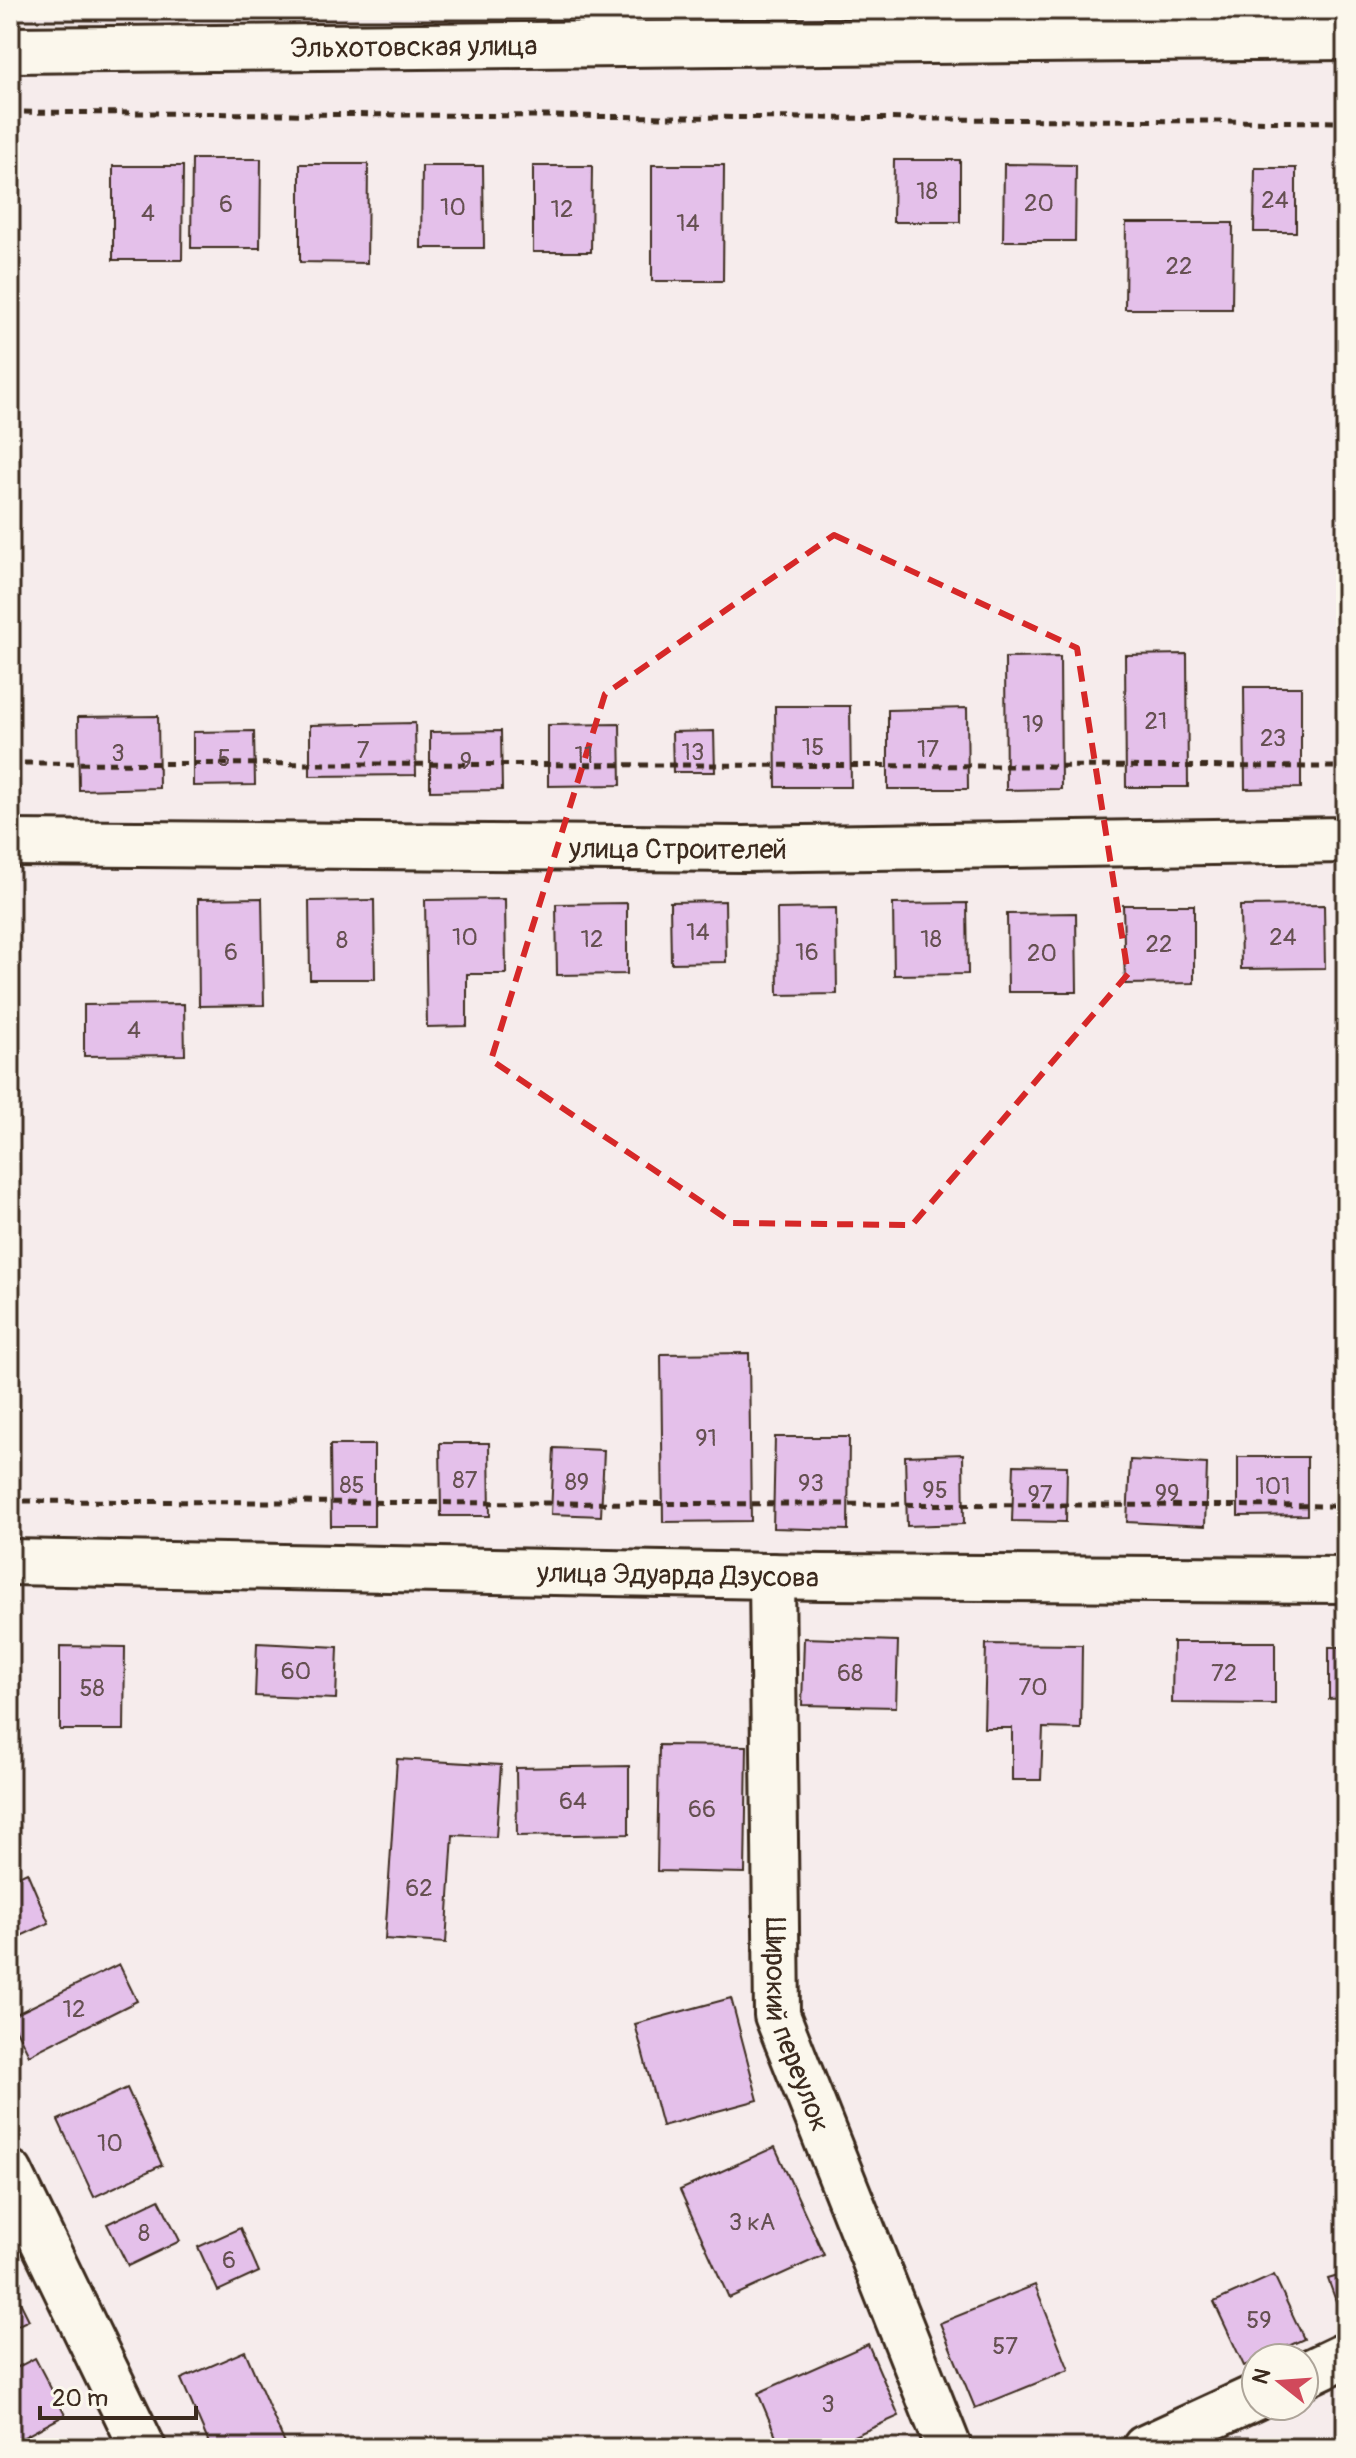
<svg xmlns="http://www.w3.org/2000/svg" width="1356" height="2458" font-family="Pangolin,sans-serif">
  <style>
    .building { fill: #e4c0ea; stroke: #3b2a1e; stroke-width: 2 }
    .lines { fill: none; stroke-linecap: round; stroke-linejoin: round }
    .minor-casing { stroke: #3b2a1e; stroke-width: 50 }
    .tertiary-casing { stroke: #3b2a1e; stroke-width: 50 }
    .path { stroke: #3b2a1e; stroke-width: 5; stroke-dasharray: 8 6; stroke-linecap: butt }
    .minor { stroke: #fbf7ec; stroke-width: 44 }
    .tertiary { stroke: #fbf7ec; stroke-width: 44 }
    .marked { fill: none; stroke: #d62828; stroke-width: 6; stroke-dasharray: 16 10; stroke-linejoin: round }
    .labels { text-anchor: middle; stroke-width: 7; stroke-linejoin: round; paint-order: stroke }
    .number-label { font-size: 24px; fill: #655051 }
    .street-label { font-size: 28px; fill: #3b2a1e; stroke: #fbf7ec }
  </style>
  <rect width="100%" height="100%" fill="#f6ecec"/>
  <filter id="ink" filterUnits="userSpaceOnUse"><feTurbulence type="fractalNoise" baseFrequency=".0125" numOctaves="2"/><feDisplacementMap in="SourceGraphic" scale="16" xChannelSelector="R" yChannelSelector="G"/><feConvolveMatrix kernelMatrix="1 2 1 2 8 2 1 2 1" color-interpolation-filters="sRGB"/></filter>
  <g filter="url(#ink)">
    <g class="building">
      <path d="M 192,159 L 261,159 L 260,248 L 191,248 Z"/>
      <path d="M 894,160 L 960,160 L 960,222 L 893,222 Z"/>
      <rect x="10" y="162" width="6" height="87"/>
      <path d="M 300,164 L 368,164 L 367,263 L 300,262 Z"/>
      <path d="M 1004,164 L 1076,165 L 1075,241 L 1003,241 Z"/>
      <path d="M 652,165 L 724,165 L 723,281 L 652,281 Z"/>
      <path d="M 113,166 L 183,166 L 182,260 L 113,260 Z"/>
      <path d="M 422,166 L 483,166 L 484,248 L 421,248 Z"/>
      <path d="M 533,166 L 592,166 L 591,252 L 533,252 Z"/>
      <path d="M 1255,168 L 1296,168 L 1296,232 L 1254,232 Z"/>
      <path d="M 1126,223 L 1233,223 L 1232,309 L 1125,309 Z"/>
      <path d="M 1187,654 L 1188,787 L 1126,787 L 1125,655 Z"/>
      <path d="M 1060,657 L 1061,789 L 1006,790 L 1005,658 Z"/>
      <path d="M 1244,687 L 1301,687 L 1301,788 L 1245,789 Z"/>
      <path d="M 775,706 L 850,706 L 851,787 L 776,787 Z"/>
      <path d="M 967,708 L 968,789 L 888,789 L 888,710 Z"/>
      <path d="M 158,716 L 159,788 L 79,790 L 78,717 Z"/>
      <path d="M 415,723 L 416,775 L 310,776 L 310,725 Z"/>
      <path d="M 620,724 L 621,785 L 548,786 L 548,725 Z"/>
      <path d="M 254,731 L 255,785 L 193,786 L 193,732 Z"/>
      <path d="M 501,731 L 502,790 L 430,791 L 430,732 Z"/>
      <path d="M 714,731 L 715,772 L 673,772 L 672,732 Z"/>
      <path d="M 262,898 L 264,1005 L 199,1006 L 198,899 Z"/>
      <path d="M 505,899 L 506,974 L 467,974 L 467,1026 L 427,1027 L 425,900 Z"/>
      <path d="M 374,900 L 375,979 L 310,979 L 309,901 Z"/>
      <path d="M 725,901 L 726,962 L 671,963 L 670,902 Z"/>
      <path d="M 627,903 L 627,974 L 557,975 L 556,904 Z"/>
      <path d="M 967,903 L 968,974 L 894,975 L 893,904 Z"/>
      <path d="M 1123,905 L 1194,905 L 1194,983 L 1125,984 Z"/>
      <path d="M 1324,905 L 1325,968 L 1241,969 L 1240,906 Z"/>
      <path d="M 836,908 L 837,994 L 778,995 L 777,909 Z"/>
      <path d="M 1076,913 L 1077,992 L 1008,992 L 1007,914 Z"/>
      <path d="M 184,1004 L 185,1055 L 84,1056 L 84,1005 Z"/>
      <path d="M 749,1353 L 751,1521 L 663,1522 L 661,1354 Z"/>
      <path d="M 775,1437 L 849,1437 L 848,1530 L 773,1528 Z"/>
      <path d="M 440,1443 L 489,1443 L 490,1516 L 441,1516 Z"/>
      <path d="M 330,1445 L 374,1445 L 374,1526 L 331,1526 Z"/>
      <path d="M 554,1448 L 604,1450 L 601,1516 L 551,1514 Z"/>
      <path d="M 963,1454 L 964,1524 L 907,1526 L 905,1456 Z"/>
      <path d="M 1238,1457 L 1307,1457 L 1307,1515 L 1238,1516 Z"/>
      <path d="M 1130,1460 L 1207,1464 L 1205,1526 L 1127,1522 Z"/>
      <path d="M 1014,1465 L 1067,1466 L 1066,1522 L 1012,1521 Z"/>
      <path d="M 804,1638 L 898,1641 L 896,1707 L 802,1705 Z"/>
      <path d="M 1173,1642 L 1275,1642 L 1275,1704 L 1172,1703 Z"/>
      <path d="M 257,1643 L 338,1647 L 336,1699 L 255,1696 Z"/>
      <path d="M 986,1644 L 1082,1645 L 1081,1729 L 1043,1728 L 1041,1780 L 1012,1780 L 1012,1728 L 984,1728 Z"/>
      <path d="M 60,1646 L 125,1647 L 124,1730 L 60,1730 Z"/>
      <path d="M 1329,1647 L 1346,1647 L 1346,1698 L 1329,1699 Z"/>
      <path d="M 659,1745 L 747,1746 L 745,1873 L 657,1871 Z"/>
      <path d="M 397,1759 L 501,1765 L 496,1837 L 453,1835 L 446,1943 L 385,1939 Z"/>
      <path d="M 629,1766 L 629,1834 L 517,1836 L 516,1768 Z"/>
      <path d="M 27,1872 L 49,1923 L 10,1941 L 10,1880 Z"/>
      <path d="M 119,1964 L 137,2001 L 29,2055 L 10,2017 Z"/>
      <path d="M 731,1998 L 758,2100 L 662,2126 L 635,2024 Z"/>
      <path d="M 127,2088 L 162,2165 L 94,2197 L 58,2120 Z"/>
      <path d="M 775,2147 L 824,2255 L 729,2298 L 680,2190 Z"/>
      <path d="M 159,2199 L 180,2241 L 128,2266 L 107,2224 Z"/>
      <path d="M 240,2228 L 259,2272 L 218,2291 L 198,2247 Z"/>
      <path d="M 1346,2254 L 1346,2313 L 1341,2315 L 1328,2279 L 1345,2274 L 1338,2257 Z"/>
      <path d="M 1274,2275 L 1304,2339 L 1262,2358 L 1256,2358 L 1256,2361 L 1244,2366 L 1214,2302 Z"/>
      <path d="M 10,2282 L 29,2320 L 10,2329 Z"/>
      <path d="M 1035,2285 L 1069,2370 L 975,2408 L 940,2323 Z"/>
      <path d="M 868,2344 L 899,2416 L 827,2448 L 781,2448 L 758,2393 Z"/>
      <path d="M 245,2351 L 286,2446 L 282,2448 L 211,2448 L 181,2379 Z"/>
      <path d="M 35,2358 L 65,2415 L 15,2442 L 10,2432 L 10,2371 Z"/>
    </g>
    <g class="lines">
      <defs>
        <g id="minor">
          <path id="s1" d="M 10,843 L 744,849 L 1346,840"/>
          <path id="s2" d="M 10,1562 L 822,1577 L 1346,1580"/>
          <path id="s3" d="M 772,1576 L 777,2015 L 949,2448"/>
          <path d="M 10,2173 L 143,2448"/>
          <path d="M 1304,2375 L 1346,2355"/>
          <path d="M 1145,2448 L 1256,2397"/>
        </g>
        <g id="tertiary">
          <path id="s4" d="M 10,50 L 1346,37"/>
        </g>
      </defs>
      <use href="#minor" class="minor-casing"/>
      <use href="#tertiary" class="tertiary-casing"/>
      <g class="path">
        <path d="M 10,112 L 1346,122"/>
        <path d="M 10,763 L 1346,767"/>
        <path d="M 10,1501 L 1346,1506"/>
      </g>
      <use href="#minor" class="minor"/>
      <use href="#tertiary" class="tertiary"/>
    </g>
  </g>
  <path class="marked" d="M 834,535 L 1077,648 L 1128,974 L 912,1225 L 733,1223 L 491,1060 L 605,694 Z"/>
  <g class="labels">
    <g class="number-label">
      <text x="927" y="199">18</text>
      <text x="1275" y="208">24</text>
      <text x="1039" y="211">20</text>
      <text x="226" y="212">6</text>
      <text x="453" y="215">10</text>
      <text x="562" y="217">12</text>
      <text x="148" y="221">4</text>
      <text x="688" y="231">14</text>
      <text x="1179" y="274">22</text>
      <text x="1156" y="729">21</text>
      <text x="1033" y="732">19</text>
      <text x="1273" y="746">23</text>
      <text x="813" y="755">15</text>
      <text x="928" y="757">17</text>
      <text x="363" y="758">7</text>
      <text x="693" y="760">13</text>
      <text x="118" y="761">3</text>
      <text x="584" y="763">11</text>
      <text x="224" y="766">5</text>
      <text x="466" y="769">9</text>
      <text x="698" y="940">14</text>
      <text x="465" y="945">10</text>
      <text x="1283" y="945">24</text>
      <text x="592" y="947">12</text>
      <text x="931" y="947">18</text>
      <text x="342" y="948">8</text>
      <text x="1159" y="952">22</text>
      <text x="231" y="960">6</text>
      <text x="807" y="960">16</text>
      <text x="1042" y="961">20</text>
      <text x="134" y="1038">4</text>
      <text x="706" y="1446">91</text>
      <text x="465" y="1488">87</text>
      <text x="577" y="1490">89</text>
      <text x="811" y="1491">93</text>
      <text x="352" y="1493">85</text>
      <text x="1273" y="1494">101</text>
      <text x="935" y="1498">95</text>
      <text x="1167" y="1501">99</text>
      <text x="1040" y="1502">97</text>
      <text x="296" y="1679">60</text>
      <text x="850" y="1681">68</text>
      <text x="1224" y="1681">72</text>
      <text x="1033" y="1695">70</text>
      <text x="92" y="1696">58</text>
      <text x="573" y="1809">64</text>
      <text x="702" y="1817">66</text>
      <text x="419" y="1896">62</text>
      <text x="74" y="2017">12</text>
      <text x="110" y="2151">10</text>
      <text x="752" y="2230">3 кА</text>
      <text x="144" y="2241">8</text>
      <text x="229" y="2268">6</text>
      <text x="1259" y="2328">59</text>
      <text x="1005" y="2354">57</text>
      <text x="828" y="2412">3</text>
    </g>
    <g class="street-label">
      <text dy="10" stroke="none"><textPath href="#s4" startOffset="404">Эльхотовская улица</textPath></text>
      <text dy="10" stroke="none"><textPath href="#s1" startOffset="668">улица Строителей</textPath></text>
      <text dy="10" stroke="none"><textPath href="#s2" startOffset="668">улица Эдуарда Дзусова</textPath></text>
      <text dy="10" stroke="none"><textPath href="#s3" startOffset="452">Широкий переулок</textPath></text>
    </g>
  </g>
  <rect width="1356" height="2458" fill="none" stroke="#fbf7ec" stroke-width="40"/>
  <rect x="20" y="20" width="1316" height="2418" fill="none" stroke="#3b2a1e" stroke-width="3" filter="url(#ink)"/>
  <g transform="translate(1280 2382) rotate(287)"><circle r="38" fill="#fbf7ec" stroke="#aea59a" stroke-width="2"/>
  <path d="M0-6L14 30L0 20L-14 30Z" fill="#d1495b"/>
  <text y="-12" font-size="22" font-weight="bold" text-anchor="middle" fill="#3b2a1e">N</text>
  </g>
  <path d="M40 2406v12h156v-12" fill="none" stroke="#3b2a1e" stroke-width="4"/>
  <text x="52" y="2406" font-size="24" fill="#3b2a1e" stroke="#fbf7ec" stroke-width="6" paint-order="stroke">20 m</text>
</svg>
